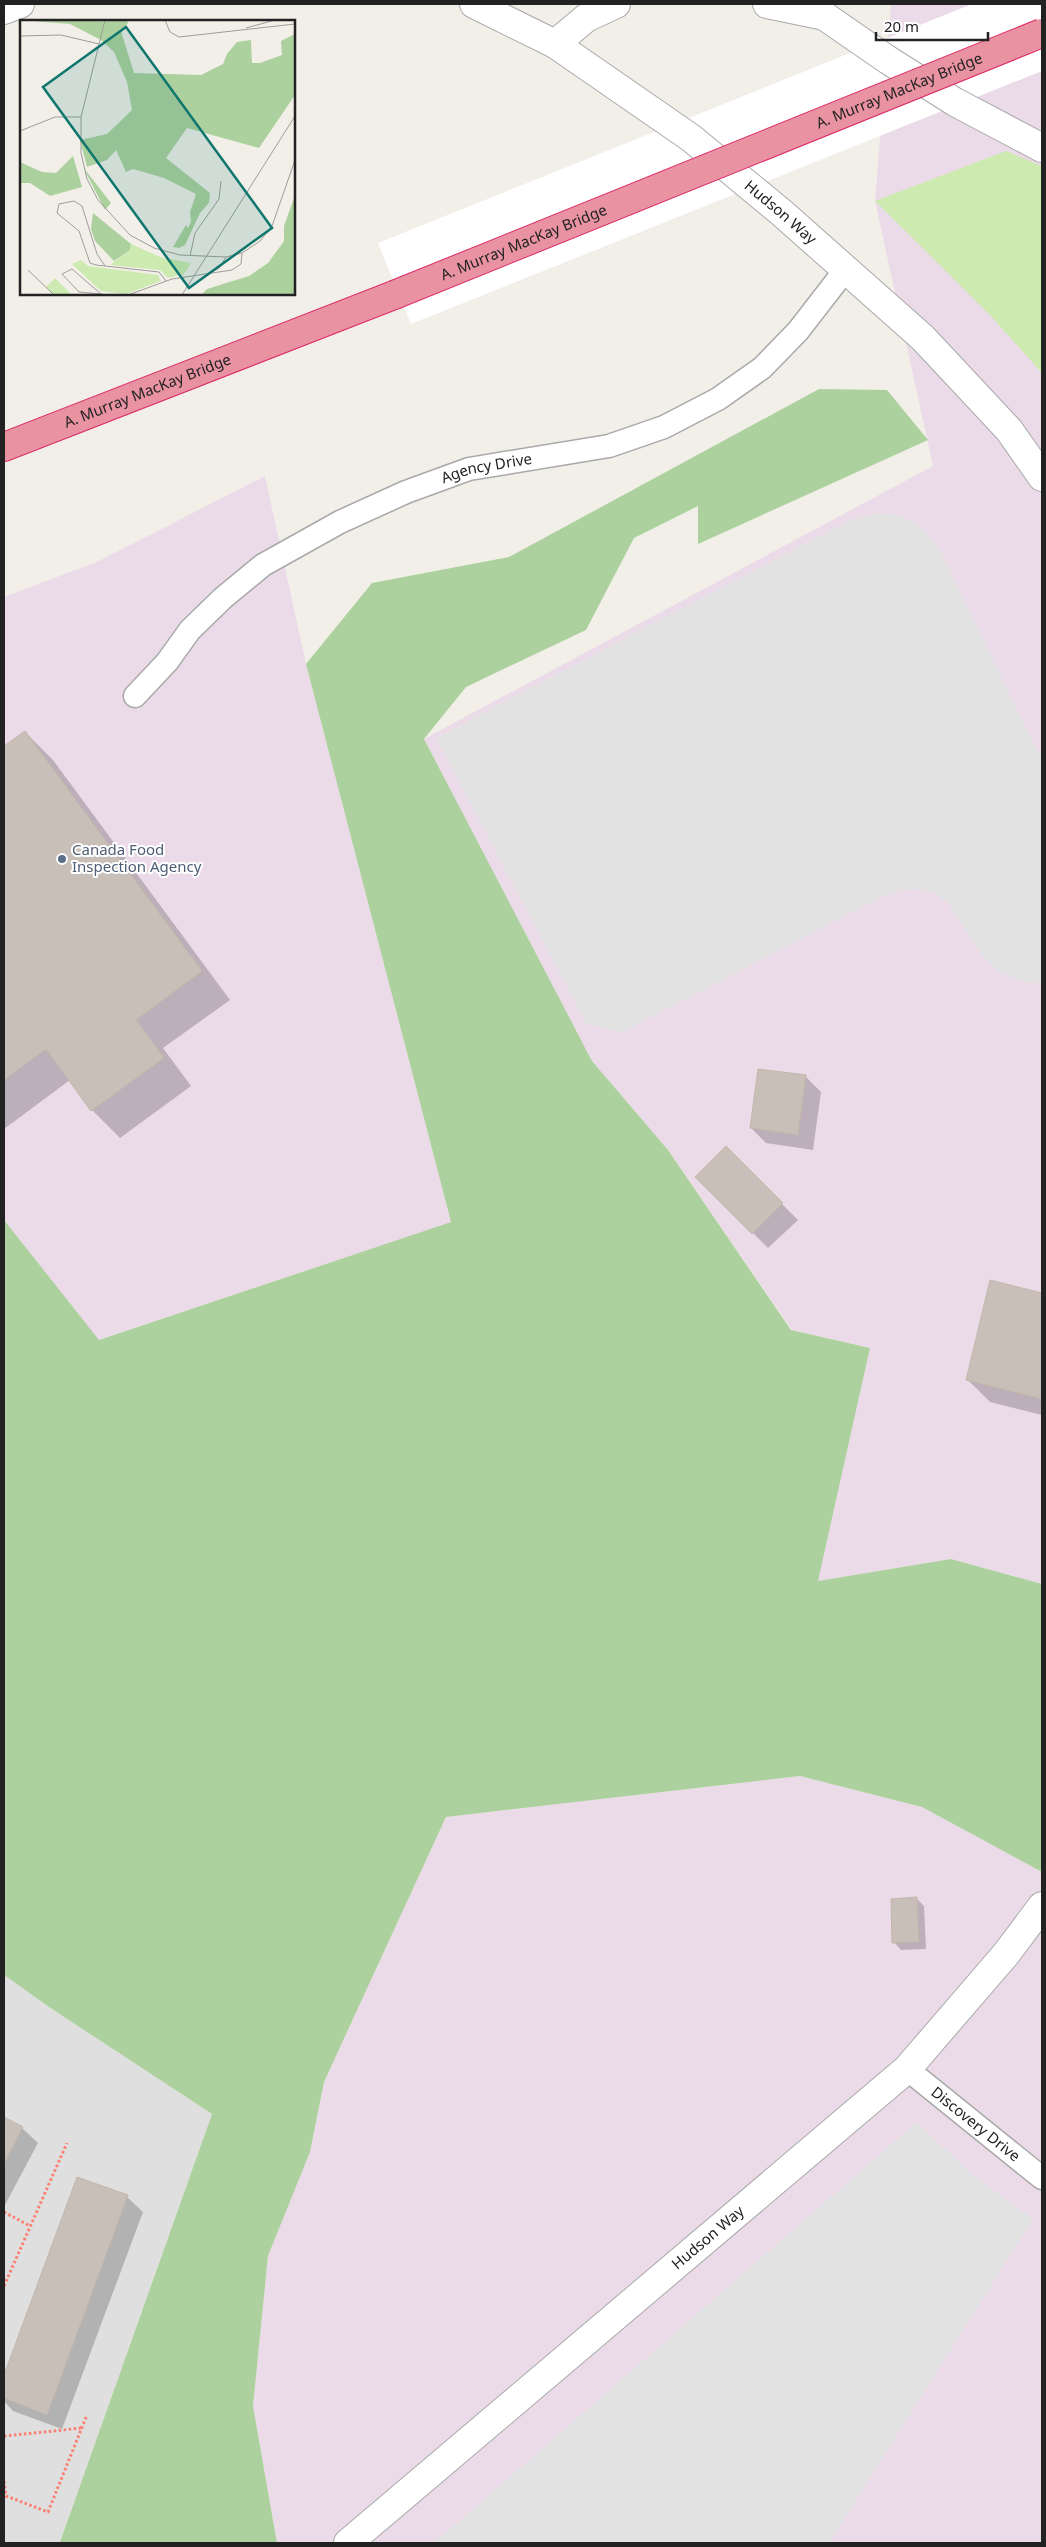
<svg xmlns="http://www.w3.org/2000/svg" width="1046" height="2547" font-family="'Noto Sans',sans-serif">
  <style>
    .residential { fill: #e0dfdf }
    .industrial { fill: #ebdbe8 }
    .grass { fill: #cdebb0 }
    .forest { fill: #add19e }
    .parking { fill: #e2e2e2 }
    .pier { fill: #fff }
    .shadow { fill: #0003 }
    .building { fill: #c7bfb8; stroke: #c4b6ab }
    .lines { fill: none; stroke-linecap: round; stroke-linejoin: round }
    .service-casing { stroke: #a9a9a9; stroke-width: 25 }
    .minor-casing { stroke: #a9a9a9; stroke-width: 30 }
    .motorway-casing { stroke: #dc2a67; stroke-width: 30 }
    .path { stroke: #fa8072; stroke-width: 3; stroke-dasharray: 2.5 2.5; stroke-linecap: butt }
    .service { stroke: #fff; stroke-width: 22 }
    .minor { stroke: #fff; stroke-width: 28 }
    .motorway { stroke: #e892a2; stroke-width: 28 }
    .motorway-bridge-casing { stroke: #dc2a67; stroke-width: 30; stroke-linecap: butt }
    .motorway-bridge { stroke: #e892a2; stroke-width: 28 }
    .service-dot { fill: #5c6f8a; stroke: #fff; stroke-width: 2 }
    .labels { text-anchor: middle; stroke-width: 4; stroke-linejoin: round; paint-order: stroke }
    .street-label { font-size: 15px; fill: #222; stroke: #fff }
    .service-label { font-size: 15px; fill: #4e5e75; stroke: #fff; text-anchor: start }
    .inset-road { fill: none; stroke: #9f9d99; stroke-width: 1 }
    .view { fill: #0f766e; fill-opacity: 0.15; stroke: #0f766e; stroke-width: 2.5 }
    .inset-edge { fill: none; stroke: #222; stroke-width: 2.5 }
  </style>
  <rect width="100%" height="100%" fill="#f2efe9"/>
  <path class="residential" d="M 4,1975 L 52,2009 L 212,2114 L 60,2542 L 54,2543 L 4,2543 Z"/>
  <g class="industrial">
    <path d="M 891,4 L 1042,4 L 1042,1584 L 951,1559 L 818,1581 L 870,1348 L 792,1330 L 668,1150 L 592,1061 L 424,739 L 933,466 L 875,201 Z"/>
    <path d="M 265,476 L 306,664 L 451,1222 L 98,1340 L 4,1220 L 4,597 L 99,561 Z"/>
    <path d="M 800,1776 L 922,1807 L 1042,1872 L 1042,2543 L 277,2543 L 253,2406 L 268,2256 L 310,2152 L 324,2082 L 446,1817 Z"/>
  </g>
  <path class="grass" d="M 1006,151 L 1042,166 L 1042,373 L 988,313 L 875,201 Z"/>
  <path class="forest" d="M 819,389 L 887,390 L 928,440 L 698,544 L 698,506 L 634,538 L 586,630 L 466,687 L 424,739 L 592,1061 L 668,1150 L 791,1330 L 870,1348 L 818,1581 L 951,1559 L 1042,1584 L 1042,1872 L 922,1807 L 800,1776 L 446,1817 L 324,2082 L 310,2152 L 268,2256 L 253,2406 L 277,2543 L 54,2543 L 60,2542 L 212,2114 L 52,2009 L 4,1975 L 4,1220 L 99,1340 L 451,1222 L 306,664 L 372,583 L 509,557 Z"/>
  <g class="parking">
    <path d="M 877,513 L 900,515 L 921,527 L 939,548 L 1042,761 L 1042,983 L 1027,983 L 1001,973 L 980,953 L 949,904 L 934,893 L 916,889 L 898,891 L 881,897 L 621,1033 L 586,1023 L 436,738 L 852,519 Z"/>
    <path d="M 917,2122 L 971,2174 L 1033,2219 L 829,2543 L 434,2543 Z"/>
  </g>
  <path class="pier" d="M 972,4 L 1042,4 L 1042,71 L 411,324 L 378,243 Z"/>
  <g class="shadow">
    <path d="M 25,732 L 53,760 L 230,1000 L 163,1048 L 191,1086 L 120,1138 L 92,1110 L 70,1080 L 4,1129 L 4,748 Z"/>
    <path d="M 805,1076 L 821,1092 L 813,1150 L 766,1143 L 751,1128 Z"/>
    <path d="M 726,1148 L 798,1220 L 768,1248 L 697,1177 Z"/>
    <path d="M 991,1282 L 1042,1294 L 1042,1415 L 990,1402 L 968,1380 Z"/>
    <path d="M 916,1898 L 924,1906 L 926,1949 L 901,1950 L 894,1942 Z"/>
    <path d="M 4,2118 L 22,2128 L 38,2143 L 5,2205 Z"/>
    <path d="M 77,2178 L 127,2197 L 143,2212 L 62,2429 L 13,2411 L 4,2401 L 4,2379 Z"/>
  </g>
  <g class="building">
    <path d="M 25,731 L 202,971 L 136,1020 L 164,1058 L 91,1111 L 46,1049 L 4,1080 L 4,746 Z"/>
    <path d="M 758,1069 L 806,1075 L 798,1135 L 750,1128 Z"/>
    <path d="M 726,1146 L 783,1203 L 752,1234 L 695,1177 Z"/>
    <path d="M 990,1280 L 1042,1293 L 1042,1399 L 966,1380 Z"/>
    <path d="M 917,1897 L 919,1942 L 892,1943 L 891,1899 Z"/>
    <path d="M 4,2117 L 23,2127 L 4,2164 Z"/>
    <path d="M 77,2177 L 128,2195 L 47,2415 L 4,2398 L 4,2375 Z"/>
  </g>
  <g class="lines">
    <defs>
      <g id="service">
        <path id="s1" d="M 135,696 L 167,662 L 190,630 L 223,598 L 263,565 L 340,522 L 406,492 L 469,469 L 609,446 L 664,427 L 718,399 L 762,368 L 798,331 L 846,269"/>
        <path id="s2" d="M 907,2069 L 1042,2178"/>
      </g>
      <g id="minor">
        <path id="s3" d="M 474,4 L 555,44 L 691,138 L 782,213 L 923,338 L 1009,430 L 1042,477"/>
        <path d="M 767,4 L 825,16"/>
        <path d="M 807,4 L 888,60 L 955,102 L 1042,148"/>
        <path d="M 4,10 L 20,4"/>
        <path d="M 555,44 L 586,18 L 616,4"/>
        <path id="s4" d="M 348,2543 L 907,2069 L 1006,1954 L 1042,1906"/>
      </g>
      <g id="motorway">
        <path id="s5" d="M 4,447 L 394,295"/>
      </g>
    </defs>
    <use href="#service" class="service-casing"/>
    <use href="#minor" class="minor-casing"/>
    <use href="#motorway" class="motorway-casing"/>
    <g class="path">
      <path d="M 4,2212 L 30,2226"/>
      <path d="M 4,2286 L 67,2143"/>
      <path d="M 4,2436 L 82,2428"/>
      <path d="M 4,2481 L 6,2496 L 48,2512 L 87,2415"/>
    </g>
    <use href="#service" class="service"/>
    <use href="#minor" class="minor"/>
    <use href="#motorway" class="motorway"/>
    <defs>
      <g id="motorway-bridge">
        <path id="s6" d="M 394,295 L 1042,33"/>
      </g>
    </defs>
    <use href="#motorway-bridge" class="motorway-bridge-casing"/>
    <use href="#motorway-bridge" class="motorway-bridge"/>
  </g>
  <circle class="service-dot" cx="62" cy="859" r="5"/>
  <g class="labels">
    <g class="street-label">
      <text dy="5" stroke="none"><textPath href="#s6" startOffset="545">A. Murray MacKay Bridge</textPath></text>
      <text dy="5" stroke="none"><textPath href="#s3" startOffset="372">Hudson Way</textPath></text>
      <text dy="5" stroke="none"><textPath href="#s6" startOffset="140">A. Murray MacKay Bridge</textPath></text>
      <text dy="5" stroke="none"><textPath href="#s5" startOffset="154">A. Murray MacKay Bridge</textPath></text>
      <text dy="5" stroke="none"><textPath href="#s1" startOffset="429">Agency Drive</textPath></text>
      <text dy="5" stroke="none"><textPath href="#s2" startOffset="88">Discovery Drive</textPath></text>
      <text dy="5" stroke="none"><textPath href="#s4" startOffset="472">Hudson Way</textPath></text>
    </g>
    <g class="service-label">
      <text x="72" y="855">Canada Food<tspan x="72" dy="17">Inspection Agency</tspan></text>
    </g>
  </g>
  <g transform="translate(20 20)">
    <rect width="275" height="275" fill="#f2efe9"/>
    <path d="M 111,224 L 140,237 L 171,243 L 164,254 L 148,258 L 140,250 L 90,245 L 110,230 ZM 61,240 L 68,246 L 138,255 L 141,261 L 106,274 L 81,271 L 52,244 ZM 35,258 L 52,275 L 34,275 L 26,267 Z" fill="#cdebb0"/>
    <path d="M 0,0 L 107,0 L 108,3 L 101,11 L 114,53 L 181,55 L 203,44 L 207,34 L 217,22 L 231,20 L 232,43 L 240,43 L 262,35 L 261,21 L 275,14 L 275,75 L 239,128 L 167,108 L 146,138 L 190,173 L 189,183 L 180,193 L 165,225 L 159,228 L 153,227 L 166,205 L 168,208 L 171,202 L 170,192 L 176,174 L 144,158 L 113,149 L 106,152 L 96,130 L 87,140 L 67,147 L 60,120 L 87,114 L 112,90 L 107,62 L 94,32 L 81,20 L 50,4 ZM 53,136 L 62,167 L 30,176 L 10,163 L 0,163 L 0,142 L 22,152 L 36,153 ZM 63,147 L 91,183 L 85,190 ZM 275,175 L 275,275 L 181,275 L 187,269 L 229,256 L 248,243 L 264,221 L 264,206 ZM 73,193 L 111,224 L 110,230 L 94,241 L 75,221 L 71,209 Z" fill="#add19e"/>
    <path class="inset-road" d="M 85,0 L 61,97 L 61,133 L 67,159 L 78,180 L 110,215 L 134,228 L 160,235 L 206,237 L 222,233 L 240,221 L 252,206 L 275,140M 145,0 L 150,12 L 159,17 L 275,4M 226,8 L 255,0M 0,16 L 41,15 L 79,24M 0,111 L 35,97 L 61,97M 170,236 L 175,213 L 199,179 L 201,161M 85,246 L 77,234 L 62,186 L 54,181 L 39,184 L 37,193 L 59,211 L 70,243 L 76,245 L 139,252 L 146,261M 8,250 L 34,275M 190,253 L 199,248 L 206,237M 81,274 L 52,249 L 42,254 L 59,272 L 81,274 L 86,275M 108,275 L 152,259 L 212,250 L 221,244 L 222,233M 162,275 L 275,96"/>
    <path class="view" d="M 106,7 L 252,208 L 169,268 L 23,67 Z"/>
    <rect width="275" height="275" class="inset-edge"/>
  </g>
  <rect width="1046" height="2547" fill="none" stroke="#222222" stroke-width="10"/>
  <path d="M876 32v8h112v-8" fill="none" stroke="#222222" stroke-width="2.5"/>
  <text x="884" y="32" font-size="15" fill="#222222" stroke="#ffffff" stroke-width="4" paint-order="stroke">20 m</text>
</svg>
